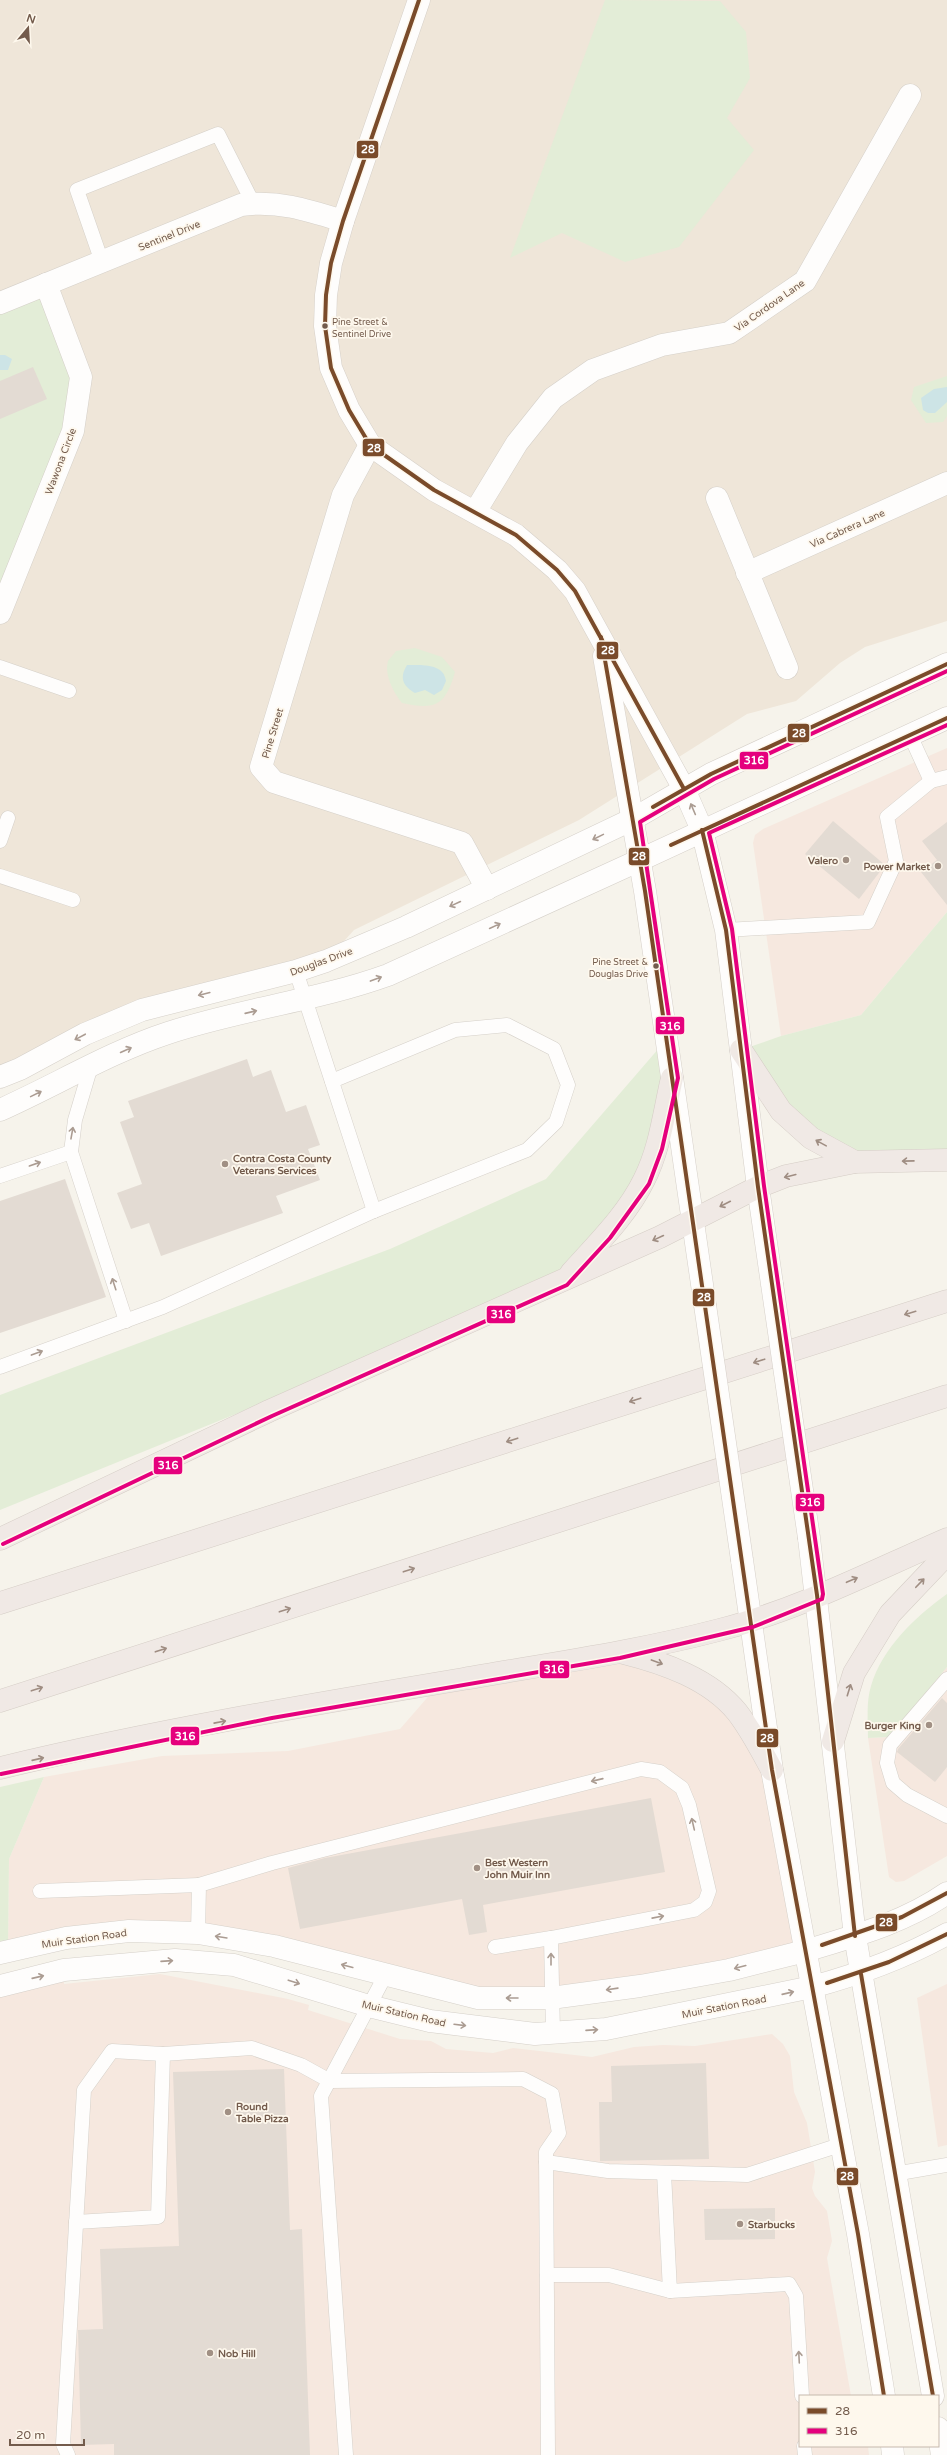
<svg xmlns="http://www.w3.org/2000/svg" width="947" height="2455" font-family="'Varela Round',sans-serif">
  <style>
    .residential { fill: #efe6d9 }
    .commercial { fill: #f6e8df }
    .green { fill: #e3edd7 }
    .water { fill: #cde4e6 }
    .building { fill: #e3dbd3 }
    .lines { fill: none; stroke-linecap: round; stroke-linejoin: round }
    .lane-casing { stroke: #d5d0c9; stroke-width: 15 }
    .street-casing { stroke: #d5d0c9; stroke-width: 23 }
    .secondary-casing { stroke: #d6d0c9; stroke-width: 23 }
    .highway-casing { stroke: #d5cdc6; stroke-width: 23 }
    .lane { stroke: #fefdfc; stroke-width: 14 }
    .street { stroke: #fefdfc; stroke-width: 22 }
    .secondary { stroke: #fefdfc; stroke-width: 22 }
    .highway { stroke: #f0e9e5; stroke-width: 22 }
    .secondary-bridge-casing { stroke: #d6d0c9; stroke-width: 23; stroke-linecap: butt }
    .secondary-bridge { stroke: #fefdfc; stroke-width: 22 }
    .bus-1-casing { stroke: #fef8ed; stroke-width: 7 }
    .bus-2-casing { stroke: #fef8ed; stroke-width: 7 }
    .bus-1 { stroke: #7a4b2a; stroke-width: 4 }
    .bus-2 { stroke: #e5007d; stroke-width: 4 }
    .oneway { stroke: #ab9c92 }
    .oneway2 { stroke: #9f8d82 }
    .bus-dot { fill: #735b4c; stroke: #fef8ed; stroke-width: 1.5 }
    .poi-dot { fill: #a19084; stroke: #fef8ed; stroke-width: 1.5 }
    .labels { text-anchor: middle; stroke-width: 3.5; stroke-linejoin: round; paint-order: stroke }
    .bus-label { font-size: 9px; fill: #735b4c; stroke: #fef8ed; text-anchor: start }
    .street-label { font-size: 10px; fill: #735b4c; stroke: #fef8ed }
    .poi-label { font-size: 10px; font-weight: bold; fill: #735b4c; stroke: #fef8ed; text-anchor: start }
    .line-badge { stroke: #fef8ed; stroke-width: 1.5 }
    .badge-label { font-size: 11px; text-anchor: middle; font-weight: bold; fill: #fff }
  </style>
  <rect width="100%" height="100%" fill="#f6f3eb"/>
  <path class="residential" d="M 0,0 L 947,0 L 947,621 L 865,647 L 840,663 L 796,701 L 747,714 L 579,820 L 354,930 L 326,961 L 142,1010 L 0,1077 Z"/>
  <g class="commercial">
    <path d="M 947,748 L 947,912 L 861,1015 L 781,1036 L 753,843 L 755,835 L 763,829 Z"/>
    <path d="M 619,1652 L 692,1677 L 754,1737 L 805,1951 L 729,1970 L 478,1998 L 198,1933 L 8,1950 L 9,1859 L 44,1777 L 162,1756 L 288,1751 L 400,1729 L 440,1683 Z"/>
    <path d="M 947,1667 L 947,1856 L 904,1881 L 896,1882 L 889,1877 L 868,1738 L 889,1737 Z"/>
    <path d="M 64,1970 L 64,1984 L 160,1974 L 288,1999 L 309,2005 L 308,2010 L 400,2039 L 431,2041 L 446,2049 L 493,2053 L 513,2048 L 592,2057 L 634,2047 L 663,2045 L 695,2046 L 772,2034 L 783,2044 L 790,2056 L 794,2092 L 807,2123 L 815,2172 L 812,2188 L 815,2196 L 827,2211 L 832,2241 L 827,2258 L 851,2396 L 800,2396 L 800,2446 L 868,2446 L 869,2455 L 0,2455 L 0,1986 Z"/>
    <path d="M 947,1984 L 947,2145 L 938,2147 L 917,1998 Z"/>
  </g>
  <g class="green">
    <path d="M 605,0 L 720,1 L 746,32 L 750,78 L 727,118 L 754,150 L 679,247 L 625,262 L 562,233 L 510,258 Z"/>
    <path d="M 46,284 L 81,377 L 0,613 L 0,303 Z"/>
    <path d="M 947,376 L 947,416 L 943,422 L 926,423 L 911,400 L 914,387 Z"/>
    <path d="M 415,648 L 442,657 L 455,672 C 445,706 436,710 402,703 C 394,693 384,675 388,661 C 390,658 394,654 396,651 Z"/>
    <path d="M 947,912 L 947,1160 L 855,1162 L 811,1138 L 741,1050 L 781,1036 L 861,1015 Z"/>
    <path d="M 666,1040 L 656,1148 L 565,1280 L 0,1510 L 0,1395 L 390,1249 L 546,1179 Z"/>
    <path d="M 947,1594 L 947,1667 L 889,1737 L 868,1738 C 868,1721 866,1702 871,1686 C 882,1648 916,1616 947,1594 Z"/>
    <path d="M 44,1777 L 9,1859 L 8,1950 L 0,1953 L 0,1787 Z"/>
  </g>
  <g class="water">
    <path d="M 0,355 L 5,355 L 12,359 L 8,370 L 0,370 Z"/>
    <path d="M 947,387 L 947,402 L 935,413 L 928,413 L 923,410 L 921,398 L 934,389 Z"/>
    <path d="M 407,665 C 421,665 444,663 446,681 L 442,690 L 434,695 L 425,690 L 415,693 C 403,686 399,678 407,665 Z"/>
  </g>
  <g class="building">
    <path d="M 33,367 L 47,399 L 0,419 L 0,381 Z"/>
    <path d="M 833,821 L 885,865 L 859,899 L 805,854 Z"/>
    <path d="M 947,822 L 947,905 L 921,872 L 937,860 L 922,841 Z"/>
    <path d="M 247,1059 L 253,1077 L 271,1070 L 286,1112 L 306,1105 L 320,1145 L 308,1149 L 320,1180 L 276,1196 L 283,1213 L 161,1256 L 149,1223 L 131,1229 L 117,1193 L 142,1184 L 120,1122 L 134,1117 L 128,1101 Z"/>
    <path d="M 65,1179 L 106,1297 L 0,1333 L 0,1201 Z"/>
    <path d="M 942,1698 L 947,1703 L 947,1767 L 935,1782 L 897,1752 L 898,1749 Z"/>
    <path d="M 651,1798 L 665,1872 L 483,1905 L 487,1932 L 469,1935 L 462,1899 L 300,1929 L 288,1868 L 325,1858 Z"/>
    <path d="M 706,2063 L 709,2159 L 600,2161 L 599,2102 L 612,2102 L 611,2066 Z"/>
    <path d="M 284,2069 L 290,2230 L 302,2229 L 310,2455 L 114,2455 L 114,2444 L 81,2445 L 78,2330 L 103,2329 L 100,2249 L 179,2246 L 173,2072 Z"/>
    <path d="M 775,2208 L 775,2239 L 705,2240 L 704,2209 Z"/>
  </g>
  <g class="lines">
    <defs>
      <g id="lane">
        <path d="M 102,262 L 77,190 L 218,134 L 253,203"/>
        <path d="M 0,667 L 69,691"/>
        <path d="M 910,735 L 931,781 L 947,777"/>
        <path d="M 0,841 L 8,818"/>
        <path d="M 0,876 L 73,900"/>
        <path d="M 726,930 L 868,922 L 896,861 L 887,817 L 931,781"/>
        <path d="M 296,971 L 374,1211"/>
        <path d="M 91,1066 L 75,1120 L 71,1152 L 126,1321"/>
        <path d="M 0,1176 L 71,1152"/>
        <path d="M 0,1367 L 163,1307 L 374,1211 L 527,1150 L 556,1122 L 568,1085 L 554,1049 L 507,1025 L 455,1030 L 332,1081"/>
        <path d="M 947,1679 L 890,1745 L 887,1763 L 893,1783 L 907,1795 L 947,1816"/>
        <path d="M 40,1891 L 199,1885"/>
        <path d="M 198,1933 L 199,1885 L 272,1863 L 641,1769 L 660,1772 L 682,1788 L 689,1805 L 709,1891 L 705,1902 L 694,1910 L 551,1938 L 553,2033"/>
        <path d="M 495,1947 L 551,1938"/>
        <path d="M 546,2162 L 608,2171 L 747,2175 L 840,2145"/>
        <path d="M 664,2173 L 670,2291"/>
        <path d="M 894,2174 L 947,2165"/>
        <path d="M 76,2222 L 158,2217 L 163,2054"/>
        <path d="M 547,2275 L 609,2275 L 670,2291 L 789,2284 L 796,2296 L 802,2396"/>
        <path d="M 804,2446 L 805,2455"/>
        <path d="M 68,2455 L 63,2444 L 84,2090 L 112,2051 L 163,2054 L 252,2048 L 301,2065 L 330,2081 L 523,2079 L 552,2094 L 559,2133 L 546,2152 L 548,2455"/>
        <path d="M 346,2455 L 321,2096 L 385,1976"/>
      </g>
      <g id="street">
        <path d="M 0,303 L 241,205 C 278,200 308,210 343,221"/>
        <path d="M 370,445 L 343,495 L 261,767 L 274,782 L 462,843 L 487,889"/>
        <path d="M 717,498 L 787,668"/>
        <path d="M 475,512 L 517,443 L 553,398 L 593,370 L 662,345 L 729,333 L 805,281 L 910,95"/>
        <path d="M 747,573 L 947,483"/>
        <path d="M 0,613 L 73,431 L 81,377 L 46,284"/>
        <path d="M 0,1077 L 20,1069 L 85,1034 L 142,1010 L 296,971 L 326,961 L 406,927 L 633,819"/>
        <path d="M 0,1110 C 56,1085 110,1052 168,1033 C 240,1009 316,1001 388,975 L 640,860"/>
        <path d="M 0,1953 L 66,1938 L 129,1931 L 198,1933 L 274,1946 L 478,1998 L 551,1998 L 640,1986 L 729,1970 L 805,1951"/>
        <path d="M 0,1986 L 64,1970 L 175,1960 L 234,1965 L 369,2006 L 430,2021 L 535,2034 L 606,2029 L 812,1987"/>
      </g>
      <g id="secondary">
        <path d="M 419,0 L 343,221 L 331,263 L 326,295 L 325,326 L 331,368 L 349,410 L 370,445 L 434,490 L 516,535 L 557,570 L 575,591 L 684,789 L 702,830 L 726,930 L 758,1187 L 772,1284"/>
        <path d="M 604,656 L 645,891 L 705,1305"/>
        <path d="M 633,819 L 711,774 L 947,664"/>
        <path d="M 640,860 L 947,718"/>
        <path d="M 809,1538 L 855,1936 L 933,2396"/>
        <path d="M 742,1560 L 772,1770 L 858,2234 L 884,2396"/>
        <path d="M 805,1951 C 854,1936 904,1923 947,1893"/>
        <path d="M 812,1987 C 860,1974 904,1958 947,1934"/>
        <path d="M 938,2428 L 942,2455"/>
        <path d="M 892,2446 L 893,2455"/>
      </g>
      <g id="highway">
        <path d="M 741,1050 L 781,1111 L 811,1138 L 855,1162"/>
        <path d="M 571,1273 C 596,1245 627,1215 644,1180 C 660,1149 664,1112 672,1078"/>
        <path d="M 0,1539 L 269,1411 L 660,1237 L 758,1187 L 786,1176 L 855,1162 L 947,1160"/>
        <path d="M 0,1603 L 947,1301"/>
        <path d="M 624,1653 C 664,1663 710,1679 737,1712 C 751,1730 761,1750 772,1770"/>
        <path d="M 0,1701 L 947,1396"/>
        <path d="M 833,1741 L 854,1673 L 890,1614 L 947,1554"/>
        <path d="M 0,1768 C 153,1731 308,1705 463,1679 C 549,1664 635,1652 719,1630 C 798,1610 873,1571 947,1539"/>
      </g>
    </defs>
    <use href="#lane" class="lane-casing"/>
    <use href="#street" class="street-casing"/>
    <use href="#secondary" class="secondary-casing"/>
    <use href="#highway" class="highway-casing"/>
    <use href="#lane" class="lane"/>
    <use href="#street" class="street"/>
    <use href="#secondary" class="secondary"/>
    <use href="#highway" class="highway"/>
    <defs>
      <g id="secondary-bridge">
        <path d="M 772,1284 L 809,1538"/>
        <path d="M 705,1305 L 742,1560"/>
      </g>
    </defs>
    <use href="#secondary-bridge" class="secondary-bridge-casing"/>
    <use href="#secondary-bridge" class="secondary-bridge"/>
    <defs>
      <g id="bus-1">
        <path d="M 419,0 L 343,221 L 331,263 L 326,295 L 325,326 L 331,368 L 349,410 L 370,445 L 434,490 L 516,535 L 557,570 L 575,591 L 684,789"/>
        <path d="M 601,637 L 645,891 L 772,1770 L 858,2234 L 884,2396"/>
        <path d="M 653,807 L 711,774 L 947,664"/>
        <path d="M 702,830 L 726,930 L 758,1187 L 817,1595 L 855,1936"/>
        <path d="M 671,845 L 947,718"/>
        <path d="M 822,1945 L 902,1917 L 947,1893"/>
        <path d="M 861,1974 L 933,2396"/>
        <path d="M 827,1983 L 889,1962 L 947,1934"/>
      </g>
      <g id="bus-2">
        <path d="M 3,1544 L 272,1416 L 567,1285 L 610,1238 L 649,1184 L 662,1149 L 678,1078 L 640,822 L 714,779 L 947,671"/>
        <path d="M 1,1774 L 272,1718 L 620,1658 L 753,1627 L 822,1599 L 823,1594 L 764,1186 L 732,929 L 709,833 L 947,725"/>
      </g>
    </defs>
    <use href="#bus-1" class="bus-1-casing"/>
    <use href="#bus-2" class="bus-2-casing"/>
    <use href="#bus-1" class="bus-1"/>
    <use href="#bus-2" class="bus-2"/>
  </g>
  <defs><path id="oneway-shaft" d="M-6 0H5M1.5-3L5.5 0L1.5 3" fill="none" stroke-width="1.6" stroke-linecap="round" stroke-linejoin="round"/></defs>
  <g class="oneway">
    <use href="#oneway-shaft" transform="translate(693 809) rotate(-113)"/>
    <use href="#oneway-shaft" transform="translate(598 837) rotate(154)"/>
    <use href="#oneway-shaft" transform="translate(455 904) rotate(155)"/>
    <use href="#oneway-shaft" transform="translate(495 926) rotate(-25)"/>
    <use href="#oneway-shaft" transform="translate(376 979) rotate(-20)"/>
    <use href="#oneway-shaft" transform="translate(204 994) rotate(166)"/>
    <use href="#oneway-shaft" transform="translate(251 1012) rotate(-13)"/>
    <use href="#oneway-shaft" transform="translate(80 1037) rotate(152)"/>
    <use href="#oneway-shaft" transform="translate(126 1050) rotate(-24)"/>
    <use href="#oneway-shaft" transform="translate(36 1094) rotate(-26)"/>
    <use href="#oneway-shaft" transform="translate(72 1133) rotate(-80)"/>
    <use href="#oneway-shaft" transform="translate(35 1164) rotate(-19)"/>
    <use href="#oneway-shaft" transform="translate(114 1284) rotate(-108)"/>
    <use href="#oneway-shaft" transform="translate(37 1353) rotate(-20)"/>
    <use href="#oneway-shaft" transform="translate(597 1780) rotate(167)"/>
    <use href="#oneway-shaft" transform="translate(693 1824) rotate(-103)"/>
    <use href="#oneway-shaft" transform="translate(658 1917) rotate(-11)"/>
    <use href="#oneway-shaft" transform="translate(221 1937) rotate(-171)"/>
    <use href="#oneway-shaft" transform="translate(551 1959) rotate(-90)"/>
    <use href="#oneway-shaft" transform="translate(167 1961) rotate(-4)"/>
    <use href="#oneway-shaft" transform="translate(347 1966) rotate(-165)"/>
    <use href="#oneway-shaft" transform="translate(740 1967) rotate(165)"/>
    <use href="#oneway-shaft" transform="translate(38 1977) rotate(-13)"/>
    <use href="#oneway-shaft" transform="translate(294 1982) rotate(18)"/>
    <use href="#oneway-shaft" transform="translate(612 1989) rotate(172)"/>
    <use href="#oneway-shaft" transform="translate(788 1993) rotate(-13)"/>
    <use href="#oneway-shaft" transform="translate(512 1998) rotate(180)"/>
    <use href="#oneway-shaft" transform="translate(460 2025) rotate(7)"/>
    <use href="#oneway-shaft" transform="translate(592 2030) rotate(-4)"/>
    <use href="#oneway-shaft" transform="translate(799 2357) rotate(-93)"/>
  </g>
  <g class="oneway2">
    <use href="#oneway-shaft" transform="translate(821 1143) rotate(-151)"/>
    <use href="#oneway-shaft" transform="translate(908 1161) rotate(179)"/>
    <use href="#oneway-shaft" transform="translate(790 1176) rotate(166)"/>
    <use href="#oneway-shaft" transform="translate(725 1204) rotate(153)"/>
    <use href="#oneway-shaft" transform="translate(658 1238) rotate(155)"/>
    <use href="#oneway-shaft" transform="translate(910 1313) rotate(163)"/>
    <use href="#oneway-shaft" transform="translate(759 1361) rotate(162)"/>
    <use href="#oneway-shaft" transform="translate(635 1400) rotate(162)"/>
    <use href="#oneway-shaft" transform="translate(512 1440) rotate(162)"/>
    <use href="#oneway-shaft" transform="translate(409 1570) rotate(-18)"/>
    <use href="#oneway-shaft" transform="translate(852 1580) rotate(-23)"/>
    <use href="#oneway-shaft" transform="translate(920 1583) rotate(-46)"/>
    <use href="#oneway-shaft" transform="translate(285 1610) rotate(-18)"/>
    <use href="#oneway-shaft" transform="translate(161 1650) rotate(-18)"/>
    <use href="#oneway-shaft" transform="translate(657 1662) rotate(20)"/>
    <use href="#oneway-shaft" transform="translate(37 1689) rotate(-18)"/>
    <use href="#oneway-shaft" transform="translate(849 1690) rotate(-73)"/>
    <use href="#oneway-shaft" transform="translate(220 1722) rotate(-11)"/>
    <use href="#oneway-shaft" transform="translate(38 1759) rotate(-13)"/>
  </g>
  <g class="bus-dot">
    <circle cx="325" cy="326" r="3.5"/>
    <circle cx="656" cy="966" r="3.5"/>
  </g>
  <g class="poi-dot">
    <circle cx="846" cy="860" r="4"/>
    <circle cx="938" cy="866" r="4"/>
    <circle cx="225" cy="1164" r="4"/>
    <circle cx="929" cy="1725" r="4"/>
    <circle cx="477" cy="1868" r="4"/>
    <circle cx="228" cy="2112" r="4"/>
    <circle cx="740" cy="2224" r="4"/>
    <circle cx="210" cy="2353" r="4"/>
  </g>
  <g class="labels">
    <g class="bus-label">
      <text x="332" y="325">Pine Street &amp;<tspan x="332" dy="12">Sentinel Drive</tspan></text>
      <text x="648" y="965" text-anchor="end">Pine Street &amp;<tspan x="648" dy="12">Douglas Drive</tspan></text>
    </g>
    <g class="street-label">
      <text transform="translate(169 235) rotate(-22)" y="4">Sentinel Drive</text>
      <text transform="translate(769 305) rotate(-35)" y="4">Via Cordova Lane</text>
      <text transform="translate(60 461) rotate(-69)" y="4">Wawona Circle</text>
      <text transform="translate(847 528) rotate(-24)" y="4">Via Cabrera Lane</text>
      <text transform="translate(272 733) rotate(-73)" y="4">Pine Street</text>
      <text transform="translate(321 961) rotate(-20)" y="4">Douglas Drive</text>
      <text transform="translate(84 1938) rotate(-8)" y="4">Muir Station Road</text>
      <text transform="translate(724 2006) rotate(-11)" y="4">Muir Station Road</text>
      <text transform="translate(404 2013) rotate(13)" y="4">Muir Station Road</text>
    </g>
    <g class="poi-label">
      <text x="838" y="864" text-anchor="end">Valero</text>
      <text x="930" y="870" text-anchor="end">Power Market</text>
      <text x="233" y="1162">Contra Costa County<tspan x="233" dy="12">Veterans Services</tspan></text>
      <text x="921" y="1729" text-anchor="end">Burger King</text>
      <text x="485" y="1866">Best Western<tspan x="485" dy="12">John Muir Inn</tspan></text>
      <text x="236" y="2110">Round<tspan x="236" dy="12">Table Pizza</tspan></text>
      <text x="748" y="2228">Starbucks</text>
      <text x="218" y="2357">Nob Hill</text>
    </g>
  </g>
  <g class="line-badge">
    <rect x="356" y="140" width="23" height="19" rx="4" fill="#7a4b2a"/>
    <rect x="362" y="438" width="23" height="19" rx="4" fill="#7a4b2a"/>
    <rect x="596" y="641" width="23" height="19" rx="4" fill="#7a4b2a"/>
    <rect x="787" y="723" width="23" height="20" rx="4" fill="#7a4b2a"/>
    <rect x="739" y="751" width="30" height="19" rx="4" fill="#e5007d"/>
    <rect x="628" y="847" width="22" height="19" rx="4" fill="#7a4b2a"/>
    <rect x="655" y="1016" width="30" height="19" rx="4" fill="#e5007d"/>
    <rect x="692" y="1288" width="23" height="19" rx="4" fill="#7a4b2a"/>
    <rect x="486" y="1305" width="30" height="19" rx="4" fill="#e5007d"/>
    <rect x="153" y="1456" width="30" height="19" rx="4" fill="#e5007d"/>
    <rect x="795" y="1493" width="30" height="19" rx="4" fill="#e5007d"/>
    <rect x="539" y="1660" width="31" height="19" rx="4" fill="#e5007d"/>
    <rect x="170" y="1726" width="30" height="20" rx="4" fill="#e5007d"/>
    <rect x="756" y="1728" width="23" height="20" rx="4" fill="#7a4b2a"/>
    <rect x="875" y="1913" width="23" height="19" rx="4" fill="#7a4b2a"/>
    <rect x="836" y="2167" width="23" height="19" rx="4" fill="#7a4b2a"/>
  </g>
  <g class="badge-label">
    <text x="368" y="153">28</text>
    <text x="374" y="452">28</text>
    <text x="608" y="654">28</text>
    <text x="799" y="737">28</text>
    <text x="754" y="764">316</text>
    <text x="639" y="860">28</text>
    <text x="670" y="1030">316</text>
    <text x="704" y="1301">28</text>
    <text x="501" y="1318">316</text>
    <text x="168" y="1469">316</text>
    <text x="810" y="1506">316</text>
    <text x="554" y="1673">316</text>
    <text x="185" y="1740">316</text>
    <text x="767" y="1742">28</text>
    <text x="886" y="1926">28</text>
    <text x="847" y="2180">28</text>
  </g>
  <rect x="799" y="2395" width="140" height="52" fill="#fef8ed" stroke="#c6b9ad"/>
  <rect x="807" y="2408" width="20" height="6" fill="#7a4b2a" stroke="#c6b9ad"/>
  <text x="835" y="2415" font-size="12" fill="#735b4c">28</text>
  <rect x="807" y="2428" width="20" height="6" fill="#e5007d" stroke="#c6b9ad"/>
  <text x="835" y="2435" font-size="12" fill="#735b4c">316</text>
  <g transform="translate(28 28) rotate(18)" stroke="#fef8ed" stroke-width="3" paint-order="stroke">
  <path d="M0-3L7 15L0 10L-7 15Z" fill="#735b4c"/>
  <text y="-6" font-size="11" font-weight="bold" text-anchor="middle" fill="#735b4c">N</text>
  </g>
  <path d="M10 2439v6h74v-6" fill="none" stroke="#735b4c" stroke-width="2"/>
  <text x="16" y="2439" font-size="12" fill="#735b4c" stroke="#fef8ed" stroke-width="3" paint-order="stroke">20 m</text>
</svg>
